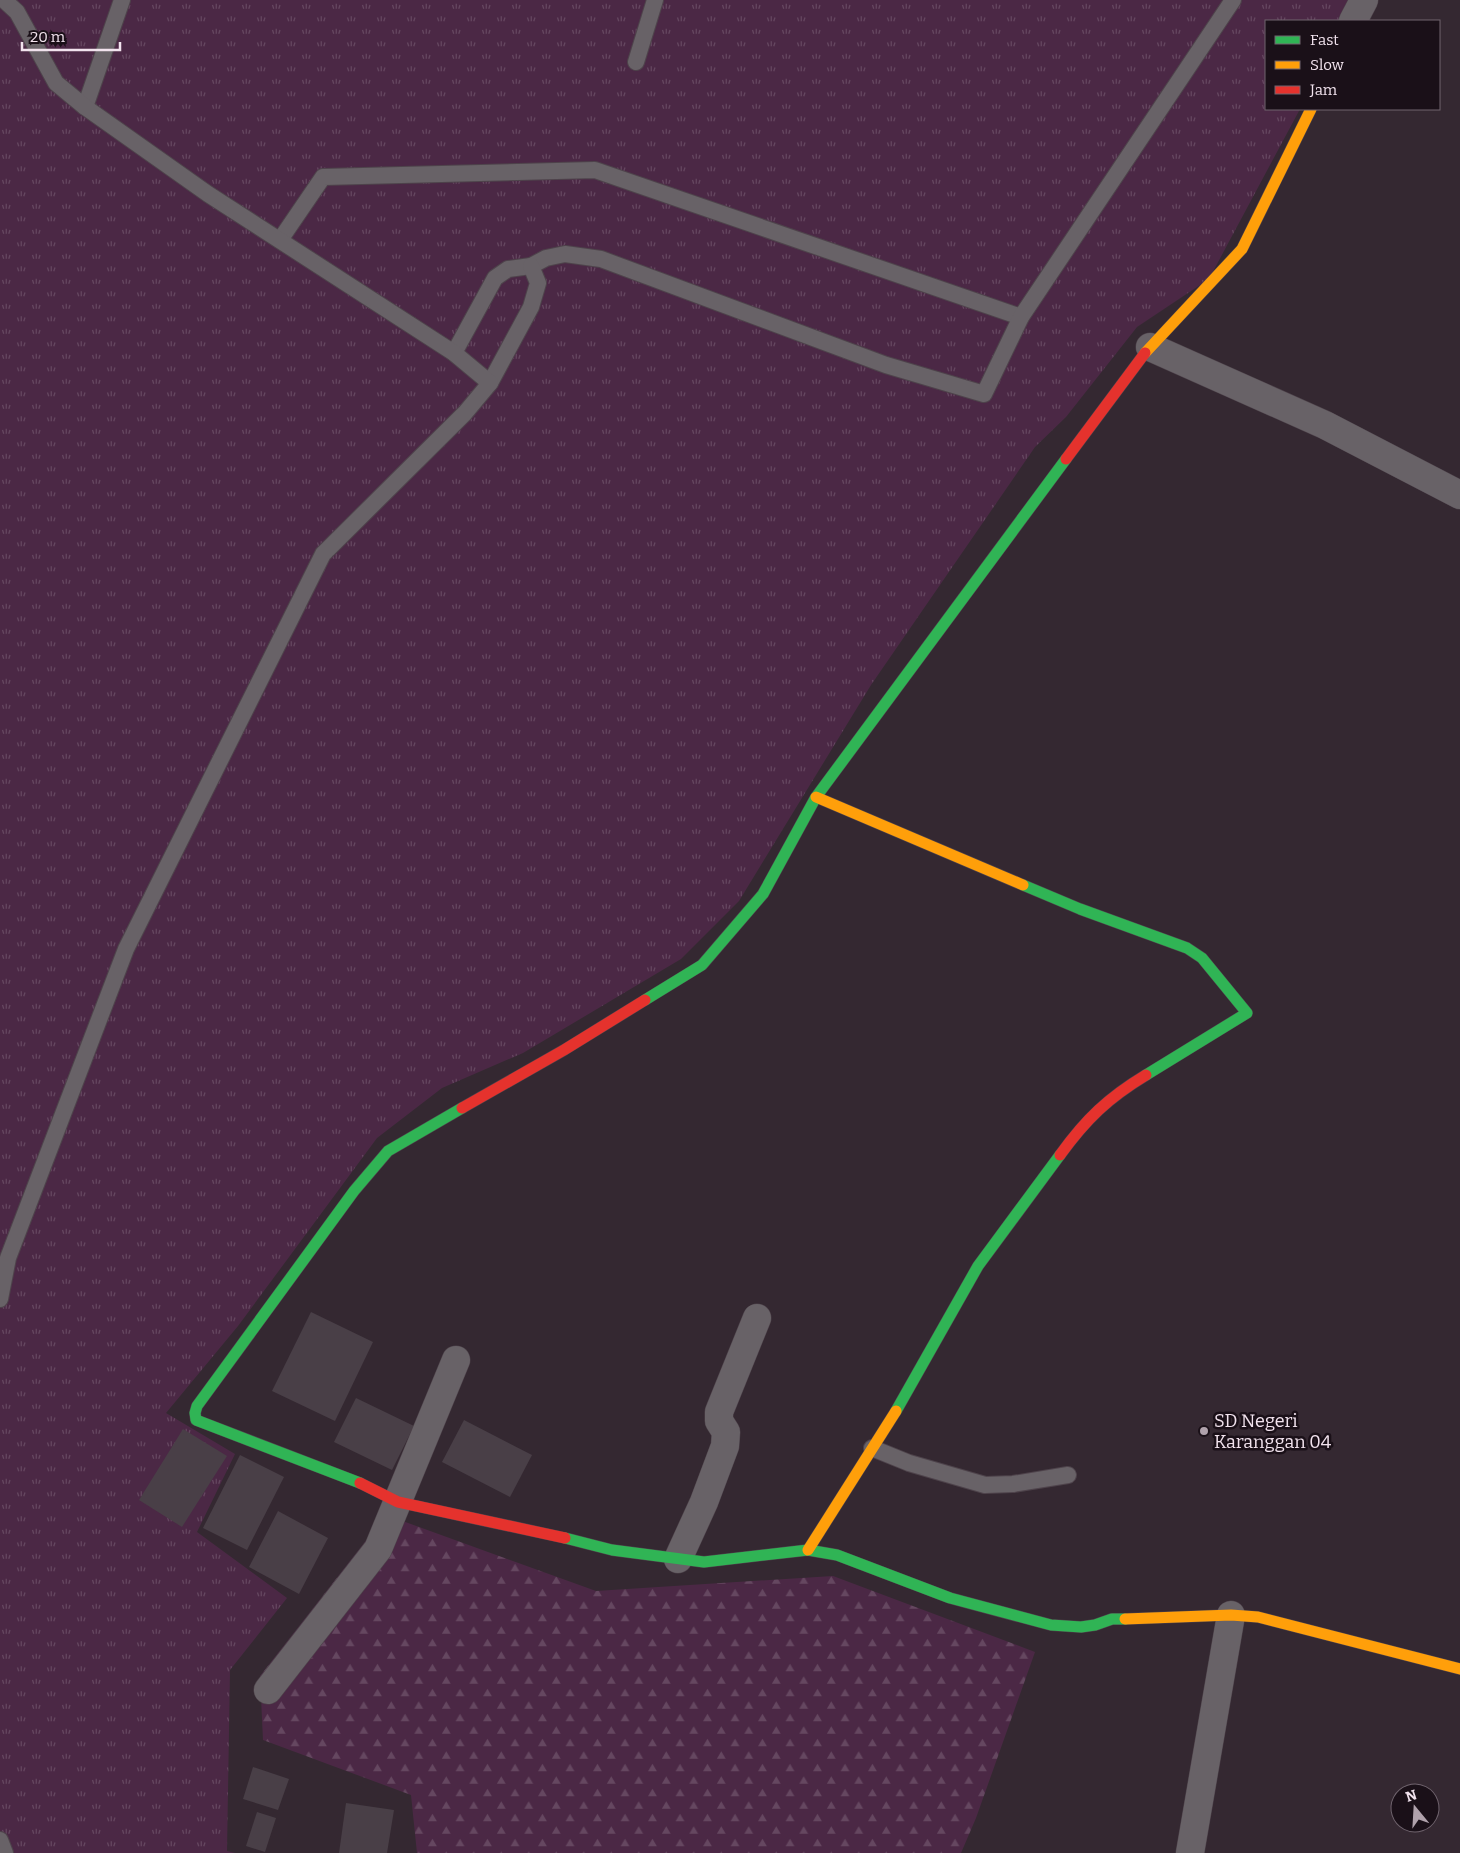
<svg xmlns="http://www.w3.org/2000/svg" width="1460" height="1853" font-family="Bitter,serif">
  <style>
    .grass { fill: url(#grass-tufts) }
    .forest { fill: url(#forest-firs) }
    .building { fill: #493f47 }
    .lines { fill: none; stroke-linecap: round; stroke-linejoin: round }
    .lane-casing { stroke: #4e434b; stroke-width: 18 }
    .street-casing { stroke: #4e434b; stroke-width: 29 }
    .fast-casing { stroke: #4e434b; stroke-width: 12 }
    .slow-casing { stroke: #4e434b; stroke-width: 12 }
    .jam-casing { stroke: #4e434b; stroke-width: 12 }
    .lane { stroke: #686267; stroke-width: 16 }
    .street { stroke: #686267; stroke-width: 28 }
    .fast { stroke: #30b455; stroke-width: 11 }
    .slow { stroke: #ff9f0a; stroke-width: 11 }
    .jam { stroke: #e5322d; stroke-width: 11 }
    .poi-dot { fill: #b0a2ac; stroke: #1a1018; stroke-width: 2 }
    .labels { text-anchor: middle; stroke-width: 5; stroke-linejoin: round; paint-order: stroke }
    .poi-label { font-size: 18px; fill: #f2e3ee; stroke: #1a1018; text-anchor: start }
  </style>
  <defs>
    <pattern id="grass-tufts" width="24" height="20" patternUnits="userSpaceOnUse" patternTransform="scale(1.25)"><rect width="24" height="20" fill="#4b2845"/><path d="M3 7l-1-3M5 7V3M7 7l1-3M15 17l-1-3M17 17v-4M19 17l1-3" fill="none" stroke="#654760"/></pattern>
    <pattern id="forest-firs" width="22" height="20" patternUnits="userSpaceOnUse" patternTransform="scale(1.25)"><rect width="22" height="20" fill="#4b2845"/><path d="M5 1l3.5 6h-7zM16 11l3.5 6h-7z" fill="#654760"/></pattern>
  </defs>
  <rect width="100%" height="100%" fill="#342831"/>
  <path class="grass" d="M 0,0 L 1355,0 L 1345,21 L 1266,21 L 1266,109 L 1300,109 L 1209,279 L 1137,327 L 1066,417 L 1035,447 L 871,685 L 739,901 L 681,959 L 523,1053 L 442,1088 L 377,1138 L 238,1326 L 166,1413 L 235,1454 L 197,1532 L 287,1598 L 230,1670 L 227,1851 L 235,1853 L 0,1853 Z"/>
  <path class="forest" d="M 386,1515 L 596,1591 L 833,1576 L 1035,1652 L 976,1818 L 961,1853 L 417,1853 L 411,1795 L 263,1740 L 260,1676 Z"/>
  <g class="building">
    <path d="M 311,1312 L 373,1342 L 335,1421 L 272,1391 Z"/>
    <path d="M 356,1398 L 414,1426 L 392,1470 L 334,1442 Z"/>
    <path d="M 464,1420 L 532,1455 L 510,1497 L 442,1462 Z"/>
    <path d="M 183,1429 L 227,1456 L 182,1527 L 139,1500 Z"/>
    <path d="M 240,1455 L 284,1477 L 247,1550 L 203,1528 Z"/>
    <path d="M 278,1511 L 328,1538 L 299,1594 L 249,1567 Z"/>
    <path d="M 253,1767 L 289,1779 L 278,1810 L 243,1799 Z"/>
    <path d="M 346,1803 L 394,1810 L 387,1853 L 339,1853 Z"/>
    <path d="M 257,1812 L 276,1818 L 265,1852 L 246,1846 Z"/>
  </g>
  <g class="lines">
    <defs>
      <g id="lane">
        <path d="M 636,62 L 655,0"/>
        <path d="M 85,107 L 122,0"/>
        <path d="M 280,240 L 323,177 L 595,170 L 1021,317"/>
        <path d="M 454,353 L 495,278 L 508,269 L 531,266 L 546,258 L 565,254 L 601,259 L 886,365 L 984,394 L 1021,317 L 1233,0"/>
        <path d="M 490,383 L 531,307 L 538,283 L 531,266"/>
        <path d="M 0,1299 L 8,1258 L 126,949 L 323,554 L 465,413 L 490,383 L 454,353 L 208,194 L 85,107 L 56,83 L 17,12 L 4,0"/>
        <path d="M 872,1448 L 909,1463 L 985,1485 L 1013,1484 L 1068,1475"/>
        <path d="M 0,1840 L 5,1853"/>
      </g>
      <g id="street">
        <path d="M 1353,21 L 1364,0"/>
        <path d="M 1150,347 L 1325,425 L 1460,495"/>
        <path d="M 678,1559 L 704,1502 L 725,1446 L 726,1432 L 719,1421 L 719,1412 L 757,1318"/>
        <path d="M 268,1690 L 378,1549 L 456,1360"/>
        <path d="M 1190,1853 L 1231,1615"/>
      </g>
      <g id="fast">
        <path d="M 1023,885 L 1080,909 L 1187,948 L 1202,958 L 1247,1013 L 1146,1075"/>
        <path d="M 645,1000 L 702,965 L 763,894 L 816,797 L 1066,459"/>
        <path d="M 896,1411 L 978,1266 L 1060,1155"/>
        <path d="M 360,1483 L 196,1420 L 195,1413 L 197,1406 L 354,1191 L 388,1151 L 462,1108"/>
        <path d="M 565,1538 L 612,1550 L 704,1562 L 808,1550 L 837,1555 L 950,1598 L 1051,1625 L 1081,1627 L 1095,1625 L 1112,1619 L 1125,1619"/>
      </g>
      <g id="slow">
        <path d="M 1145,353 L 1242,249 L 1311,109"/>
        <path d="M 816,797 L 1023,885"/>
        <path d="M 808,1550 L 896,1411"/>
        <path d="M 1125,1619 L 1231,1615 L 1258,1617 L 1460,1669"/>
      </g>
      <g id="jam">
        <path d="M 1066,459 L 1145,353"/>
        <path d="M 462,1108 L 564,1050 L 645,1000"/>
        <path d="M 1060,1155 C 1086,1119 1108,1098 1146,1075"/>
        <path d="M 360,1483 L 398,1502 L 565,1538"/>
      </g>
    </defs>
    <use href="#lane" class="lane-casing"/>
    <use href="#street" class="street-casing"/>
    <use href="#fast" class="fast-casing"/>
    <use href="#slow" class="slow-casing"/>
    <use href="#jam" class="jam-casing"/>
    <use href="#lane" class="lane"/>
    <use href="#street" class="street"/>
    <use href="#fast" class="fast"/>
    <use href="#slow" class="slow"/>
    <use href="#jam" class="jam"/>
  </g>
  <circle class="poi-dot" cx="1204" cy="1431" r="5"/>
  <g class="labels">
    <g class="poi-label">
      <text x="1214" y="1427">SD Negeri<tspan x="1214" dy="21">Karanggan 04</tspan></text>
    </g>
  </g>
  <rect x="1265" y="20" width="175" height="90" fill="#1a1018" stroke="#70646e"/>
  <rect x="1275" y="36" width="25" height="8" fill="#30b455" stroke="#70646e"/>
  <text x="1310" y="45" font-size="15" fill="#f2e3ee">Fast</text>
  <rect x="1275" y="61" width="25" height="8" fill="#ff9f0a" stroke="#70646e"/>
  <text x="1310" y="70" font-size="15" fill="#f2e3ee">Slow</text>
  <rect x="1275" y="86" width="25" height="8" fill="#e5322d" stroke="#70646e"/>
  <text x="1310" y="95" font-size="15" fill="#f2e3ee">Jam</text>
  <g transform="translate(1415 1808) rotate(342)"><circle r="24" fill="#1a1018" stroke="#70646e"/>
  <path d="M0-4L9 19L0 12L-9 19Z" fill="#b0a2ac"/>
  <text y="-8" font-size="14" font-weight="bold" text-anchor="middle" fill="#f2e3ee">N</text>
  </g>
  <path d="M22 42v8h98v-8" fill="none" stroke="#f2e3ee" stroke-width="2.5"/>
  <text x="30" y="42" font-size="15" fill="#f2e3ee" stroke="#1a1018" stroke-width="4" paint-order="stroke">20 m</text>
</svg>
